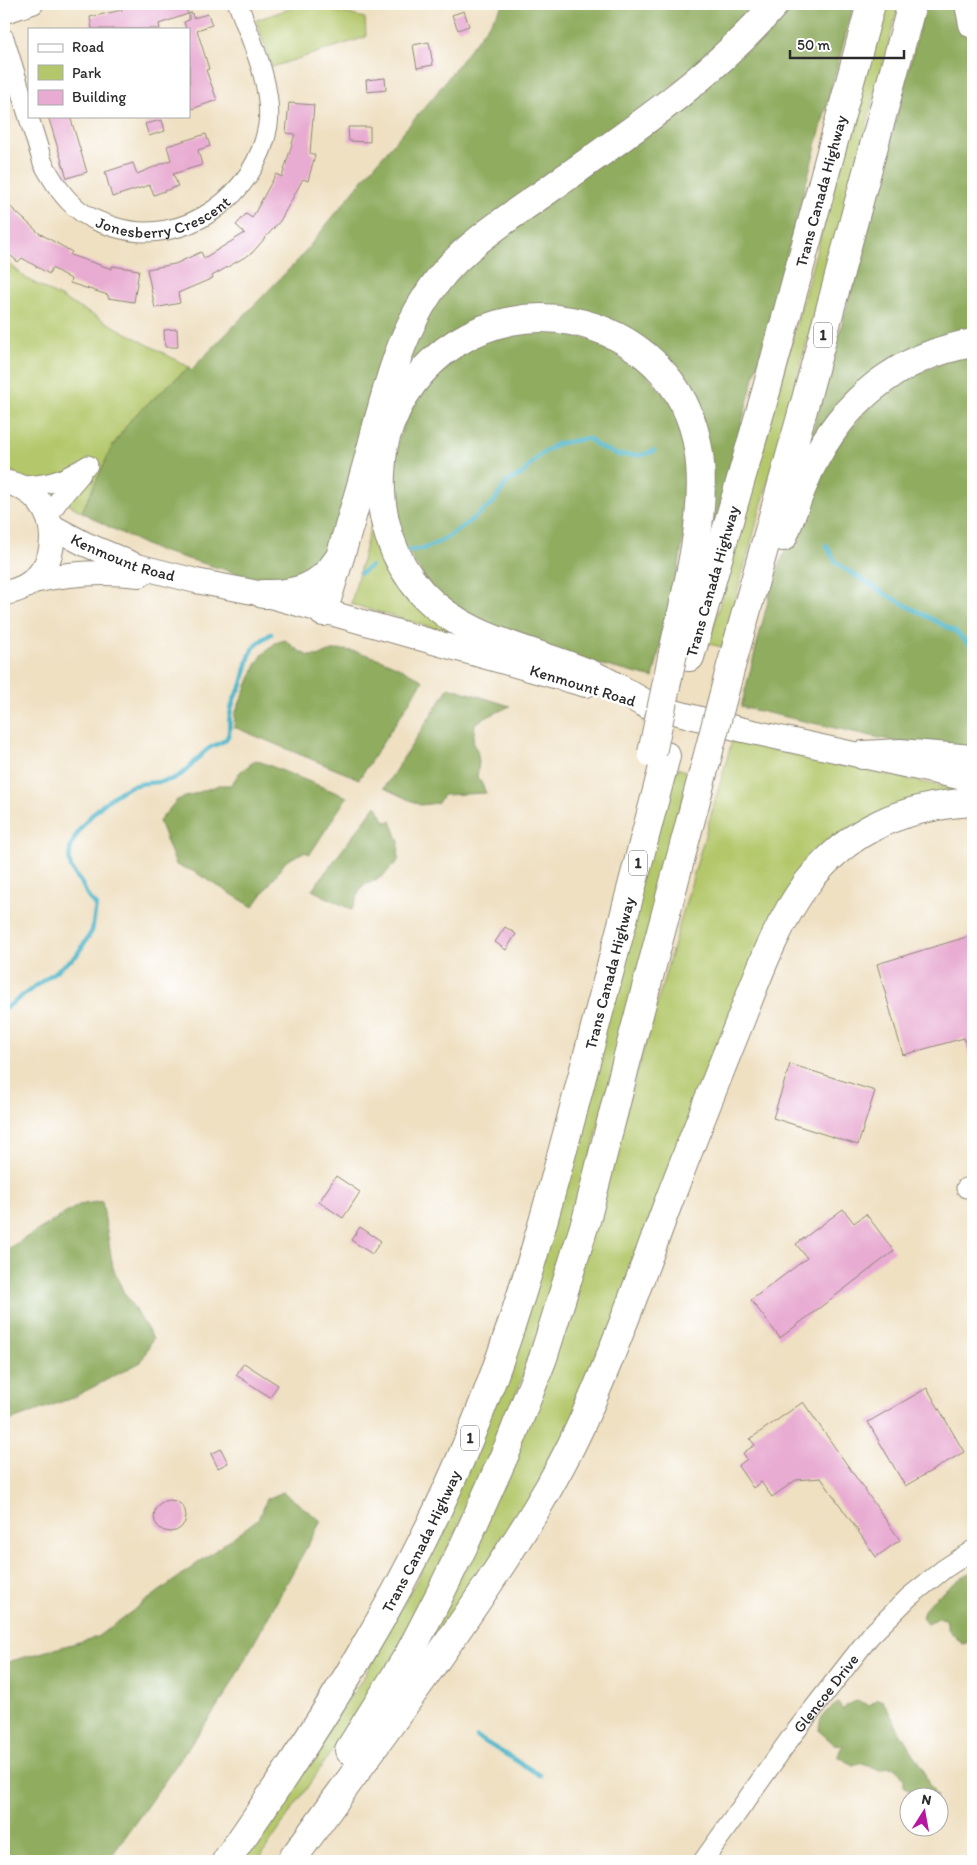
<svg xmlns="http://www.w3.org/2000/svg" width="977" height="1865" font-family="Itim,sans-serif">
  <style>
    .green { fill: #b4c76b; stroke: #70794b }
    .forest { fill: #8fac5f; stroke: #5d6c45 }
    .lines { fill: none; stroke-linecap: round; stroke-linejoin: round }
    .stream { stroke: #4ab4c8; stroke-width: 4.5 }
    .building { fill: #e8abd2 }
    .minor-casing { stroke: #8d8676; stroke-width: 21 }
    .major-casing { stroke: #8d8676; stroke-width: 26 }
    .highway-casing { stroke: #8d8676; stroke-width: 30 }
    .minor { stroke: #fff; stroke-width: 19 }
    .major { stroke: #fff; stroke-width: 24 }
    .highway { stroke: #fff; stroke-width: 28 }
    .highway-bridge-casing { stroke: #8d8676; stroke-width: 30; stroke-linecap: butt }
    .highway-bridge { stroke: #fff; stroke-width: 28 }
    .labels { text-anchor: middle; stroke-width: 5; stroke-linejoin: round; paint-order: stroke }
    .shield { fill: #fff; stroke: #6b6b6b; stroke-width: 1 }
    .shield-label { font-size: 15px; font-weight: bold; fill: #2b2b2b }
    .street-label { font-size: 16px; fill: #2b2b2b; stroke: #fff }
  </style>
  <rect width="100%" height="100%" fill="#fff"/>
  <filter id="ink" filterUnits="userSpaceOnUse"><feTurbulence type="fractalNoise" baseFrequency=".02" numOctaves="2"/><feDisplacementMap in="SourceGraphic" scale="10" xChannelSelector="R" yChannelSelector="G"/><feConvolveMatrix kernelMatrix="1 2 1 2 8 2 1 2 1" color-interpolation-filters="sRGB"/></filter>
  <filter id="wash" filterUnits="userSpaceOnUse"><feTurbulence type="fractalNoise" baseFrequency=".0096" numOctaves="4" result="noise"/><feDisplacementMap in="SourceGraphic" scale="20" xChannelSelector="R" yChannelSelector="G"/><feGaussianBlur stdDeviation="1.12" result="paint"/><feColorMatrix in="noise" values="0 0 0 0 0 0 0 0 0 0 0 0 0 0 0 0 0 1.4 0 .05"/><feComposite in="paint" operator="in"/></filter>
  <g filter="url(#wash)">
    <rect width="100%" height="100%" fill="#efe0c2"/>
    <g class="green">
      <path d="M 304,4 L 365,18 L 366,37 L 272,67 L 256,20 Z"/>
      <path d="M 884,4 L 899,4 L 847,199 L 722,647 L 709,644 Z"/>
      <path d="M 4,259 L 27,279 L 189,367 L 132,418 L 112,447 L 82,512 L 4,467 Z"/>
      <path d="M 373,517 L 477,641 L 351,604 Z"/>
      <path d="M 732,741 L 973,793 L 816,864 L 550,1477 L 385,1710 L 588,1244 Z"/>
      <path d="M 676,768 L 690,772 L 572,1229 L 534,1349 L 487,1466 L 406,1635 L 376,1685 L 258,1861 L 241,1861 L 363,1678 L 420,1574 Z"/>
    </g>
    <g class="forest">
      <path d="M 504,4 L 762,4 L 694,70 L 455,246 L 330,552 L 311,575 L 270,583 L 154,549 L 111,528 L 82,512 L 112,447 L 132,418 L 189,367 L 190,371 L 300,258 L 368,173 L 435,95 Z"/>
      <path d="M 785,4 L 854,4 L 700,579 L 685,386 L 534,309 L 397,390 L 408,355 L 447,282 Z"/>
      <path d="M 925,4 L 962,4 L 973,53 L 973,336 L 931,347 L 803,465 L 871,218 Z"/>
      <path d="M 553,326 L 630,355 L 676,408 L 691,483 L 680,560 L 653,678 L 591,662 L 496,630 L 434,591 L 397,536 L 390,463 L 415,395 L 471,343 Z"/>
      <path d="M 973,350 L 973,751 L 898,742 L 741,707 L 772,585 L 814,474 L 885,387 Z"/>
      <path d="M 285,640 C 292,645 303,656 312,656 C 321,657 330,650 339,650 C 363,649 404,668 423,681 L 359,779 L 234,727 L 235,714 L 256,665 L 263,654 L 275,643 Z"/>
      <path d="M 449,687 L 510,706 L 475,723 L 473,744 L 477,750 L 479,762 L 477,777 L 481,782 L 486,793 L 443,795 L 438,803 L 420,805 L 384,788 Z"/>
      <path d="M 256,760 L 347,797 L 310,854 L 304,852 L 286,861 L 253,907 L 193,871 L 176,865 L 159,821 L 177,800 L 219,785 L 231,785 L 240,772 Z"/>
      <path d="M 376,805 L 385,822 L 391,821 L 399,842 L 398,861 L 383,876 L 361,887 L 352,910 L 312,890 Z"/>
      <path d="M 102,1201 L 113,1268 L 123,1291 L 153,1338 L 141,1362 L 72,1398 L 4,1423 L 4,1251 L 79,1205 Z"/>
      <path d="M 283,1492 L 321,1521 L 223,1699 L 108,1861 L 4,1861 L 4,1663 L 97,1637 L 258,1519 L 267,1499 Z"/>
      <path d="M 973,1571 L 973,1619 L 968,1624 L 970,1642 L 962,1644 L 948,1629 L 946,1619 L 938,1618 L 928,1623 L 922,1618 C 925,1603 935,1598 947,1589 C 956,1582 963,1575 973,1571 Z"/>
      <path d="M 877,1699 L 883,1701 L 901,1734 L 923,1768 L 928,1783 L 937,1797 L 910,1797 L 908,1794 L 910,1790 L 904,1786 L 904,1779 L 897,1768 L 887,1767 L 881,1770 L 859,1763 L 853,1765 L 838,1756 L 842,1745 L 834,1744 L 819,1731 C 819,1715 826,1712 838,1703 L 843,1710 L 846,1706 L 856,1701 L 870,1705 Z"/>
    </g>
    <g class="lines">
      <g class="stream">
        <path d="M 826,545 L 836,562 L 845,569 L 885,594 L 956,632 L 973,648"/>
        <path d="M 407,551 L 426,548 L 441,541 L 458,530 L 493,503 L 507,482 L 522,474 L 540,455 L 557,444 L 583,439 L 590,439 L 597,446 L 618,455 L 642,455 L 654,451"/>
        <path d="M 361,573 L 371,566"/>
        <path d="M 4,1008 L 6,1008 L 76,956 L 92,931 L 96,905 C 85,896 88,895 82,884 C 77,877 72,872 70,864 C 64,835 105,798 129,787 C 145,780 163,785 177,777 C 190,770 197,757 208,749 C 213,745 220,744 225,740 C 232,734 228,723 230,715 C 231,709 233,699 237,693 C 239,690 241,688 242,684 C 250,658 245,649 271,634"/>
        <path d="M 477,1737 L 540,1775"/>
      </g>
    </g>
    <g id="blocks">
      <g class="building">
        <path d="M 130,4 L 184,4 L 188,14 L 159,24 L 160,29 L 92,29 L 90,17 L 122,10 L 121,6 Z"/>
        <path d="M 464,11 L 469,26 L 458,30 L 452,15 Z"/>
        <path d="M 189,13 L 192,13 L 193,18 L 208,14 L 212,25 L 197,30 L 209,69 L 206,70 L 217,100 L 189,110 L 189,29 L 186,29 L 184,22 L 189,20 Z"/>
        <path d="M 429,42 L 433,65 L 417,68 L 413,45 Z"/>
        <path d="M 385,78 L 386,90 L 367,92 L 366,80 Z"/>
        <path d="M 289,103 L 314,105 L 310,153 L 315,155 L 308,181 L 303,179 L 280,221 L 252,253 L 212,276 L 213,278 L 178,293 L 180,303 L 155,308 L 147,269 L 175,264 L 201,252 L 204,258 L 245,233 L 236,225 L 246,214 L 252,218 L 276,174 L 282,177 L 295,134 L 286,133 Z"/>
        <path d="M 48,116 L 70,116 L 87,172 L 67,178 Z"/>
        <path d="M 162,120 L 165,131 L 149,136 L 145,124 Z"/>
        <path d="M 348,127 L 370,127 L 370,142 L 349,141 Z"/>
        <path d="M 206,134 L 210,146 L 198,150 L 202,165 L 173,174 L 178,186 L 154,195 L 150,185 L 112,197 L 105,172 L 133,163 L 137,174 L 171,160 L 167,146 Z"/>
        <path d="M 4,201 L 39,233 L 72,252 L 70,255 L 112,269 L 112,266 L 139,270 L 134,302 L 108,298 L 108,295 L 70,283 L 71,279 L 52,268 L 49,274 L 22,258 L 18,262 L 4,250 Z"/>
        <path d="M 177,329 L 178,347 L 165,347 L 164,330 Z"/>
        <path d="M 505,927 L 516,934 L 506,950 L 495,942 Z"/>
        <path d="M 973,935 L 973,1059 L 970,1059 L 964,1038 L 903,1055 L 877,964 Z"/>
        <path d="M 790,1064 L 875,1091 L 858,1145 L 773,1118 Z"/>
        <path d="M 336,1176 L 360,1192 L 343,1218 L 319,1202 Z"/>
        <path d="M 843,1209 L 854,1223 L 866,1214 L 894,1251 L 780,1338 L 751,1300 L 807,1258 L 796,1244 Z"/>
        <path d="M 360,1227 L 381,1241 L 372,1254 L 351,1240 Z"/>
        <path d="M 244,1363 L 278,1385 L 270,1397 L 236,1375 Z"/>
        <path d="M 927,1388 L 964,1452 L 905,1486 L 868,1422 Z"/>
        <path d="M 803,1402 L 900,1540 L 876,1557 L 821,1478 L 796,1480 L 772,1497 L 761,1482 L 753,1488 L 738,1466 L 747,1459 L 743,1453 L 755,1445 L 750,1439 Z"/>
        <path d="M 221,1449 L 228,1463 L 218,1468 L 211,1454 Z"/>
        <circle cx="170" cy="1516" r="16"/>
      </g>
    </g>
  </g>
  <g filter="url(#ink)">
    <use href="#blocks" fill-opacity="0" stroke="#8d8676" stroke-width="1"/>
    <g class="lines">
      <defs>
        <g id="minor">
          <path d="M 4,14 L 34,4"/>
          <path id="s1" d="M 4,38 L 43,163 C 53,181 63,198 80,211 C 90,219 102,223 114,227 C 184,249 257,195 268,125 C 273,86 251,40 238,4"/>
          <path d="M 20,486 C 51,485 62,481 88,465"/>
          <path d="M 48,516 L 59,500 L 81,474"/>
          <path d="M 966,1188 L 973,1187"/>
          <path id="s2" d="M 703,1861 L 792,1736 L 870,1636 L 909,1597 L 944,1569 L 973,1550"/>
        </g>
        <g id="major">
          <path d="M 4,482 C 68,493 68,584 4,593"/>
          <path id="s3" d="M 51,526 L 85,544 L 137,566 L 196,581 L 263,594 L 586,685"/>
          <path d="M 33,581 C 69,573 103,571 140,575"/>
          <path d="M 644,704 L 739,729 L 973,780"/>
        </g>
        <g id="highway">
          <path d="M 969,4 L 973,24"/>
          <path d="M 783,537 C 792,514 800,491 810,469 C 843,401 898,356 973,343"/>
          <path d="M 263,594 C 294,595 320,588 337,561"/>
          <path d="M 323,612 C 339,561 354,511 368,460 C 384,400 398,333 436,283 C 464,244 519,211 558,183 C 635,129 714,75 775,4"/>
          <path id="s4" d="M 690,657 L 767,388 L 871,4"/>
          <path d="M 731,666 L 806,399 L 912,4"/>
          <path d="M 648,705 C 631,696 615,685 597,677 C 538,650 467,642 421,592 C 392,559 379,517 381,474 C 382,462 382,449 386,437 C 409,357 488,305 571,321 C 603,327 631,341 655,364 C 678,387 693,416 698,448 C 709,513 686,589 673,653"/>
          <path d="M 863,755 L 900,753 L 973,759"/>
          <path d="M 349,1750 L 409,1654 L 438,1598 L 466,1541 L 509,1445 L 543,1358 L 587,1217 L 626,1063 L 705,766"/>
          <path id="s5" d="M 226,1861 C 319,1728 407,1590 469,1439 C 518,1322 550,1200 582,1077 C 610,970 638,863 666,756"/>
          <path d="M 291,1861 C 356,1771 423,1682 485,1589 C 520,1536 554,1484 581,1425 C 613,1354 640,1279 667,1206 C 688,1151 710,1096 732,1041 C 754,988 772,929 808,882 C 851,827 906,806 973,802"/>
        </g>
      </defs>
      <use href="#minor" class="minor-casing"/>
      <use href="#major" class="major-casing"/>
      <use href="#highway" class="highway-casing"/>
      <use href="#minor" class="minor"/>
      <use href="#major" class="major"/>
      <use href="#highway" class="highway"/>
      <defs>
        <g id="highway-bridge">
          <path d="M 652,753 L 673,653"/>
          <path d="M 705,766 L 731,666"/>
        </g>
      </defs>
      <use href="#highway-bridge" class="highway-bridge-casing"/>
      <use href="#highway-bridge" class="highway-bridge"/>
    </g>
  </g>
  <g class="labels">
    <g class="shield">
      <rect x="814" y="322.5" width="18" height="25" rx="4"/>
      <rect x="629" y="850.5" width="18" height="25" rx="4"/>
      <rect x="461" y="1425.5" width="18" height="25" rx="4"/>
    </g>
    <g class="shield-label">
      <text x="823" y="340">1</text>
      <text x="638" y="868">1</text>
      <text x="470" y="1443">1</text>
    </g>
    <g class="street-label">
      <text dy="6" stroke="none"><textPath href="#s4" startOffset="484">Trans Canada Highway</textPath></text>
      <text dy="6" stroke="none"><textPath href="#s1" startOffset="282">Jonesberry Crescent</textPath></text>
      <text dy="6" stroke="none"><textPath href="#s3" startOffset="79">Kenmount Road</textPath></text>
      <text dy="6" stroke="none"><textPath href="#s4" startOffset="79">Trans Canada Highway</textPath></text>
      <text transform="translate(583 685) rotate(17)" y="6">Kenmount Road</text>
      <text dy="6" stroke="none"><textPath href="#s5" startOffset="975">Trans Canada Highway</textPath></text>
      <text dy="6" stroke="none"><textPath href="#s5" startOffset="375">Trans Canada Highway</textPath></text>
      <text dy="6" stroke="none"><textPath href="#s2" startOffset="208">Glencoe Drive</textPath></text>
    </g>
  </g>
  <rect width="977" height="1865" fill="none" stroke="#fff" stroke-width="20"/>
  <rect x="28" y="28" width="162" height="90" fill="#ffffff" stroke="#aaaaaa"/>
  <rect x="38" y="44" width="25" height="8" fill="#ffffff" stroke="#aaaaaa"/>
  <text x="72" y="52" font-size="15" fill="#2b2b2b">Road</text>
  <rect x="38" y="65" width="25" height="15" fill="#b4c76b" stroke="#aaaaaa"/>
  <text x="72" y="78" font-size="15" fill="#2b2b2b">Park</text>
  <rect x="38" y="90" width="25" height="15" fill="#e8abd2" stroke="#aaaaaa"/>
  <text x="72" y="102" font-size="15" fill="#2b2b2b">Building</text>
  <g transform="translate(924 1812) rotate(11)"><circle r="24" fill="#ffffff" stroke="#aaaaaa"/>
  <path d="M0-4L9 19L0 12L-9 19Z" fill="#b5179e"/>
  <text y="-8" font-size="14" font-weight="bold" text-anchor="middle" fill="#2b2b2b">N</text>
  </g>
  <path d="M790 50v8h114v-8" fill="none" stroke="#2b2b2b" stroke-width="2.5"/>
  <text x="797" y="50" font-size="15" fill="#2b2b2b" stroke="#ffffff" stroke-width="4" paint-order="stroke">50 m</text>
</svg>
